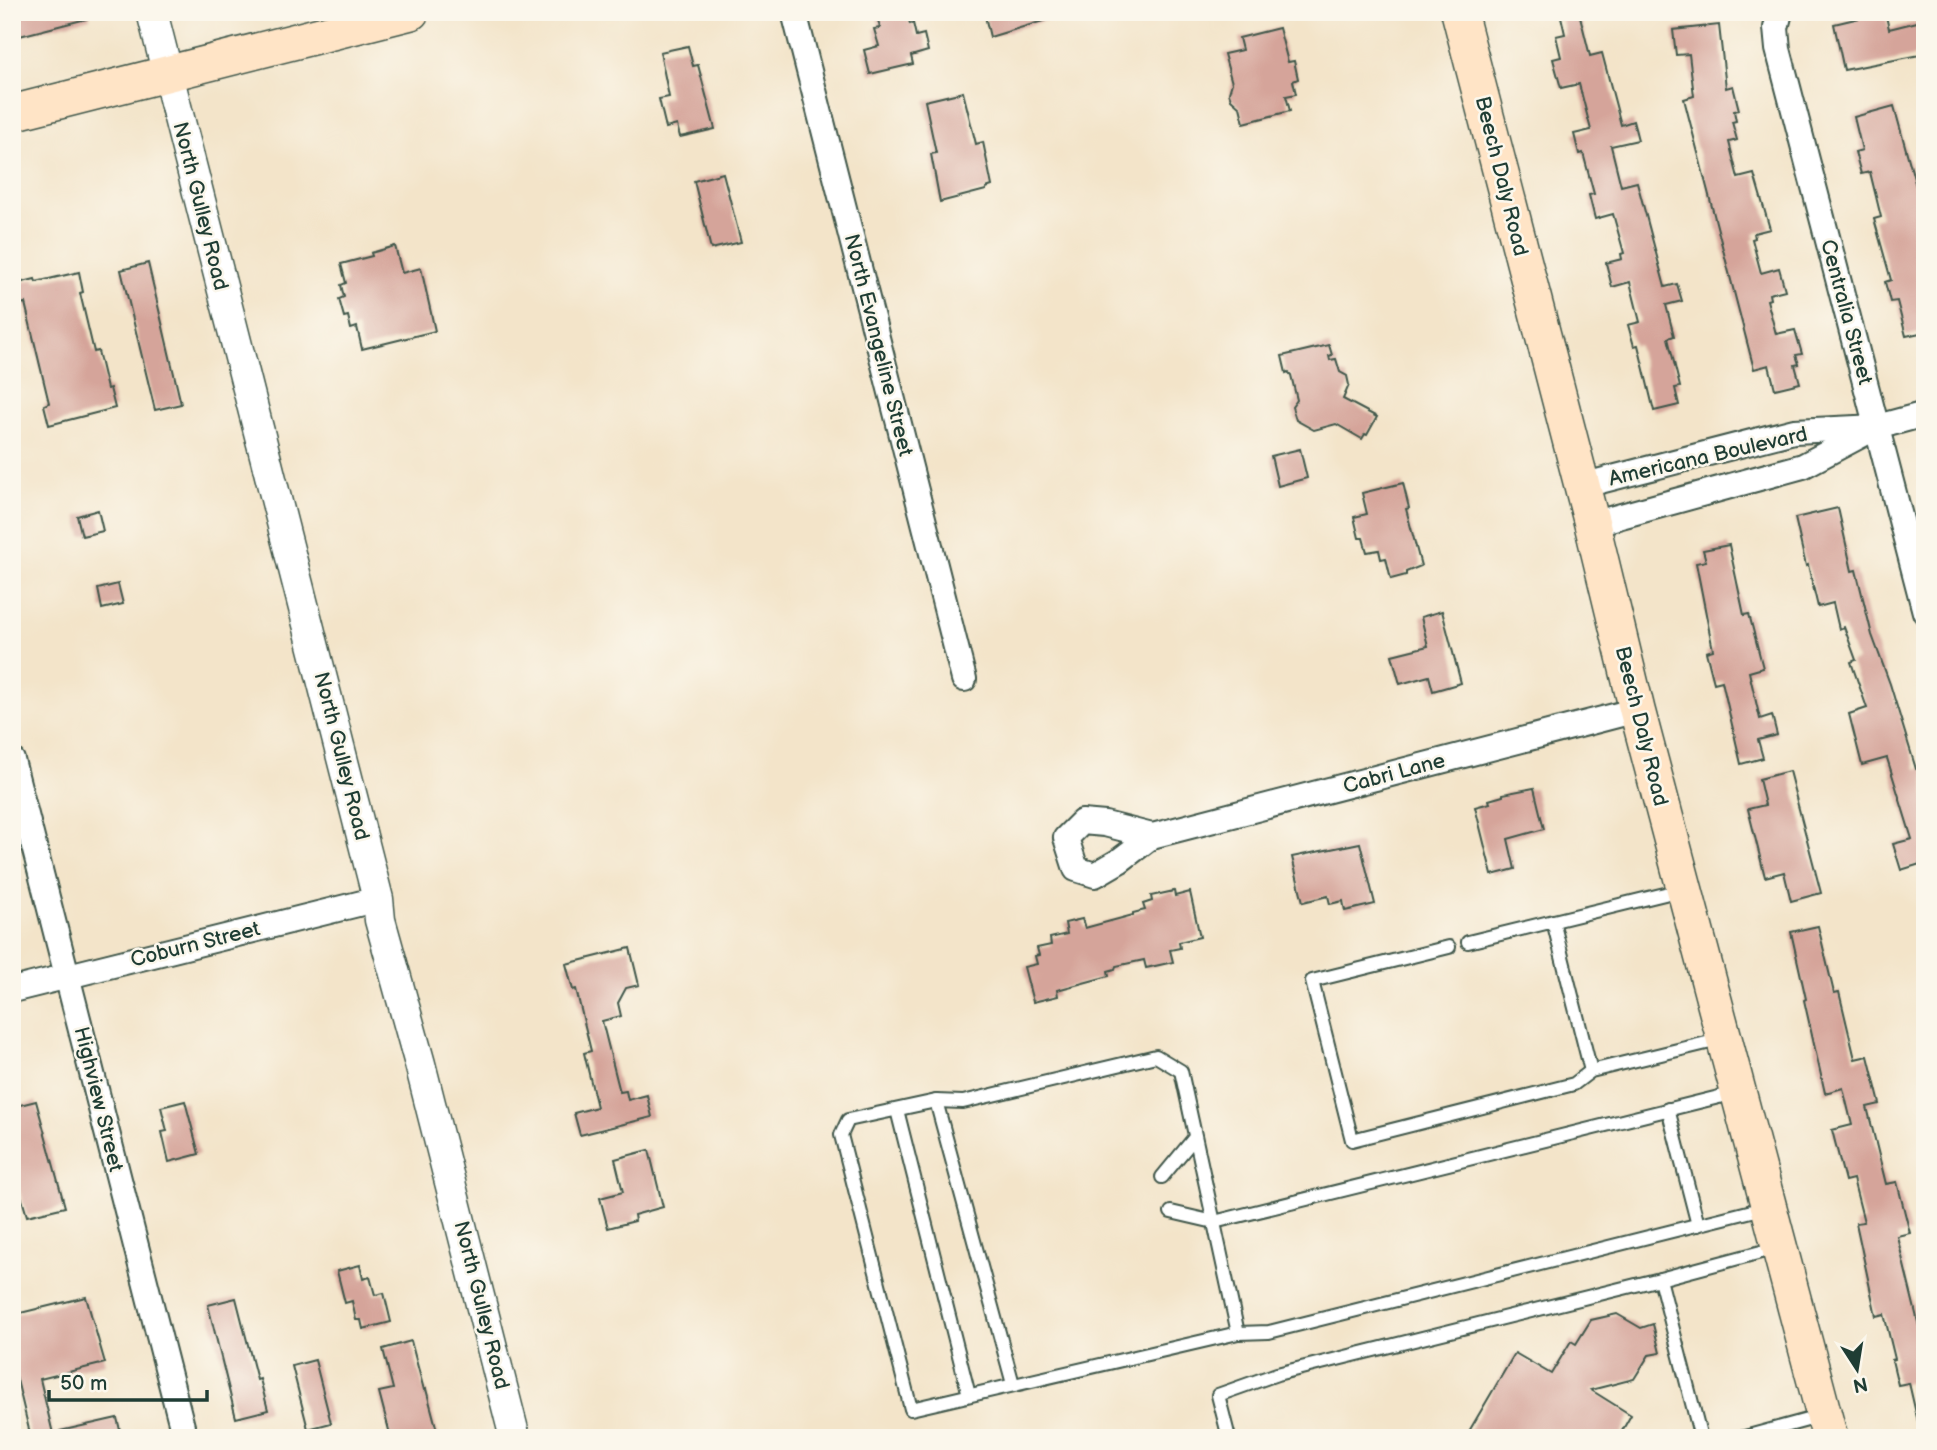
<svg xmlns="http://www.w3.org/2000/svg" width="1937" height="1450" font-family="'Balsamiq Sans',sans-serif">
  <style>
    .building { fill: #d5a49a }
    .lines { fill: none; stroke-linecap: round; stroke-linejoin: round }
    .service-casing { stroke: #3f564a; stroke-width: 16 }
    .minor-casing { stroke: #3f564a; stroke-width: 28 }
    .tertiary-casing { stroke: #3f564a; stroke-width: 33 }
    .secondary-casing { stroke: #3f564a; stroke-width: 38 }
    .service { stroke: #fff; stroke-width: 12 }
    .minor { stroke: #fff; stroke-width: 24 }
    .tertiary { stroke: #fff; stroke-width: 30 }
    .secondary { stroke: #ffe4c6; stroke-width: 35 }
    .labels { text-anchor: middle; stroke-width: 5; stroke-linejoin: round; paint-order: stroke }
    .street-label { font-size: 21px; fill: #1f3d34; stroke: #fbf7ec }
  </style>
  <rect width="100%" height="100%" fill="#fbf7ec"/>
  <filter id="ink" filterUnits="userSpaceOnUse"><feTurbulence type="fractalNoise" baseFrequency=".0143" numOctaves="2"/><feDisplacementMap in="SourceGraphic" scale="14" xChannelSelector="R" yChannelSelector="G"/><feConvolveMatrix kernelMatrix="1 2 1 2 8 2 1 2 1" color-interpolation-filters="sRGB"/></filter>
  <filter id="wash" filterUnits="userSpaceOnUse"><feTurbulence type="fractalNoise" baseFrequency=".00686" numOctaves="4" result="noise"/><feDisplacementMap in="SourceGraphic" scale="28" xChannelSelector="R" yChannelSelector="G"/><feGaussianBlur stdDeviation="1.57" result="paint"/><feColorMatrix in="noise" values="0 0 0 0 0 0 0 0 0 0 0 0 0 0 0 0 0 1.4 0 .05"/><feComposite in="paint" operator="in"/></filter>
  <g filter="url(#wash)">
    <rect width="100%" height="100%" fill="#f3e4c9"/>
    <g id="blocks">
      <g class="building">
        <path d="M 12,12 L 89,12 L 90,18 L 12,38 Z"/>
        <path d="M 876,12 L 907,12 L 910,24 L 913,23 L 916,36 L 924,34 L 928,51 L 911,56 L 913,64 L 870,74 L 864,50 L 879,46 L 874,29 L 880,28 Z"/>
        <path d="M 984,12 L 1052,12 L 1053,18 L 990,37 Z"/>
        <path d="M 1560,12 L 1579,12 L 1590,56 L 1602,53 L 1621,125 L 1633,121 L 1638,140 L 1611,146 L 1621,186 L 1637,182 L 1665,287 L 1677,284 L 1682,301 L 1666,305 L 1674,336 L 1668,338 L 1680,387 L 1675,388 L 1679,405 L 1654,411 L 1638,345 L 1634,346 L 1628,325 L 1640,322 L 1630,282 L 1612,287 L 1606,263 L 1622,259 L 1621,254 L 1624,253 L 1613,214 L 1595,219 L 1589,195 L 1594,194 L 1583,153 L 1579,154 L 1574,134 L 1591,130 L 1579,84 L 1561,88 L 1553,59 L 1561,57 L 1556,36 L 1565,34 Z"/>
        <path d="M 1885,12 L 1889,29 L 1925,20 L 1925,54 L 1844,70 L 1834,24 Z"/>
        <path d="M 1719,25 L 1726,88 L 1733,86 L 1739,110 L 1734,111 L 1736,121 L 1732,122 L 1737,140 L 1729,142 L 1738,178 L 1754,174 L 1770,229 L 1754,233 L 1755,238 L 1752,239 L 1761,273 L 1779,268 L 1785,290 L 1769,294 L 1770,299 L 1767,300 L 1776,334 L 1795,330 L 1802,354 L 1796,355 L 1799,364 L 1795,365 L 1800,383 L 1775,389 L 1769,365 L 1754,369 L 1684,99 L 1694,96 L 1689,54 L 1676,55 L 1673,30 Z"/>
        <path d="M 1279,28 L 1288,62 L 1294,61 L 1298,79 L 1293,81 L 1296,94 L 1286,96 L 1290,111 L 1244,123 L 1240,107 L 1231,99 L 1229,93 L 1232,83 L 1224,54 L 1242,50 L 1239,38 Z"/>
        <path d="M 688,46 L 693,66 L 698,65 L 715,129 L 680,137 L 677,125 L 666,128 L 659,99 L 669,97 L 660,52 Z"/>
        <path d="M 963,92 L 976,144 L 983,142 L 992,186 L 986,188 L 986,190 L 940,202 L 931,154 L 936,153 L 925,101 Z"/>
        <path d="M 1894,106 L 1925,219 L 1925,332 L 1906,336 L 1897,301 L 1890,302 L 1885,282 L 1891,280 L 1874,219 L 1881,217 L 1870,172 L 1861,174 L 1855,152 L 1862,150 L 1854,117 Z"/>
        <path d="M 723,173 L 741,242 L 711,249 L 694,181 Z"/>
        <path d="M 395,246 L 402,273 L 421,268 L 435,331 L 362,349 L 357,327 L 351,329 L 348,316 L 344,317 L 339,299 L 344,297 L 341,285 L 346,283 L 341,264 L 372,256 L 371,253 Z"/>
        <path d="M 148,263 L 181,404 L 155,410 L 121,270 Z"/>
        <path d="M 79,272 L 83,292 L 80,293 L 94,352 L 98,351 L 107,389 L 110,388 L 115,408 L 49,425 L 44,405 L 49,403 L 25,303 L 20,304 L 15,284 L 35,279 L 36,282 Z"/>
        <path d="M 1329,345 L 1332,355 L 1329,356 L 1330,360 L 1336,359 L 1340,372 L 1347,376 L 1349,385 L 1343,399 L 1377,417 L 1367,435 L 1365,434 L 1362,439 L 1336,424 L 1314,430 L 1296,420 L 1292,407 L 1297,400 L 1291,375 L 1288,372 L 1286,373 L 1282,356 Z"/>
        <path d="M 1300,449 L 1307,478 L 1278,486 L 1271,456 Z"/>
        <path d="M 1403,483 L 1409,508 L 1406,509 L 1421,566 L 1406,572 L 1406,575 L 1391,579 L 1386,558 L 1381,559 L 1379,550 L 1367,552 L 1363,538 L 1359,538 L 1354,517 L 1367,514 L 1362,493 Z"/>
        <path d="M 1838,508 L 1852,571 L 1856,570 L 1872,635 L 1890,684 L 1916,769 L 1925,766 L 1925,867 L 1921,868 L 1920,864 L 1901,870 L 1893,844 L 1912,839 L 1887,758 L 1862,765 L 1849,714 L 1867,708 L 1851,662 L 1856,660 L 1844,627 L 1839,629 L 1833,603 L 1818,607 L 1808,565 L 1806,566 L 1795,518 Z"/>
        <path d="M 98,510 L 103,531 L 82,536 L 77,516 Z"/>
        <path d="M 1729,545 L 1744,615 L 1749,614 L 1763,668 L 1749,672 L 1760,719 L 1772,715 L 1777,735 L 1758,740 L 1763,758 L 1741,764 L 1722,681 L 1714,683 L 1706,652 L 1713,650 L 1696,563 L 1706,561 L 1703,550 Z"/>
        <path d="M 118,584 L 123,604 L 102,609 L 98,589 Z"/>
        <path d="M 1442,611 L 1461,683 L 1433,691 L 1429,676 L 1400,684 L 1392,655 L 1428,646 L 1421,617 Z"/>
        <path d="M 1789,771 L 1821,893 L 1791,901 L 1784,872 L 1765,877 L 1748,809 L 1765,805 L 1759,779 Z"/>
        <path d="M 1534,788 L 1544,829 L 1508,839 L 1515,869 L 1492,875 L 1475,807 L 1490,803 L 1489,800 L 1503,796 L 1503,794 Z"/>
        <path d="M 1360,843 L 1375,904 L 1345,911 L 1343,901 L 1330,904 L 1328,896 L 1303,902 L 1292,857 Z"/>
        <path d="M 1174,891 L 1175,896 L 1190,892 L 1200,937 L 1179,942 L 1180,948 L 1170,950 L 1173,962 L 1146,968 L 1144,960 L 1116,966 L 1115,969 L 1108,971 L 1109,976 L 1057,990 L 1058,996 L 1033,1002 L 1024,967 L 1037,964 L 1035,956 L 1039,955 L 1037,948 L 1051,945 L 1050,938 L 1067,934 L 1065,923 L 1082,919 L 1085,928 L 1133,915 L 1133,913 L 1145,910 L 1143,904 L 1152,901 L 1151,896 Z"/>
        <path d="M 1818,926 L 1834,993 L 1839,992 L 1855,1059 L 1868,1056 L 1880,1104 L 1867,1107 L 1886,1184 L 1897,1182 L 1910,1233 L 1897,1236 L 1925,1351 L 1925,1421 L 1918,1422 L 1909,1383 L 1898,1385 L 1892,1360 L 1895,1359 L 1884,1314 L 1876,1316 L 1856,1223 L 1864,1222 L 1853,1179 L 1845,1181 L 1832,1130 L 1852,1125 L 1843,1088 L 1825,1093 L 1804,1000 L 1806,999 L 1791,932 Z"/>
        <path d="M 630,948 L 639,985 L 626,988 L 618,1003 L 621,1016 L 602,1021 L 620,1092 L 626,1091 L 628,1100 L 647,1095 L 652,1117 L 580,1135 L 574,1113 L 597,1107 L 584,1053 L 591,1051 L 576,989 L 573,990 L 566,964 Z"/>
        <path d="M 36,1101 L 65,1207 L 27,1216 L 12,1166 L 12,1107 Z"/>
        <path d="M 185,1101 L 199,1154 L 169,1162 L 162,1132 L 167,1131 L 161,1107 Z"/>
        <path d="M 649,1150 L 663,1207 L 634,1215 L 635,1221 L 608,1228 L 600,1198 L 623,1192 L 615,1159 Z"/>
        <path d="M 360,1265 L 363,1279 L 370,1277 L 375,1295 L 384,1293 L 391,1322 L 363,1329 L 361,1320 L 356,1320 L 352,1301 L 345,1303 L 337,1271 Z"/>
        <path d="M 86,1297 L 105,1363 L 40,1379 L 54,1438 L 31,1438 L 12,1359 L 12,1315 Z"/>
        <path d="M 236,1298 L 257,1380 L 260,1379 L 268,1410 L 236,1418 L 208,1305 Z"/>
        <path d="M 1617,1314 L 1641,1328 L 1653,1324 L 1660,1353 L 1649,1355 L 1634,1379 L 1591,1390 L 1631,1415 L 1618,1438 L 1465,1438 L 1515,1353 L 1551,1374 L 1571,1341 L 1576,1344 L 1591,1320 Z"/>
        <path d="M 411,1341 L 424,1390 L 426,1389 L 439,1438 L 391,1438 L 379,1392 L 393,1389 L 383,1349 Z"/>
        <path d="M 315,1360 L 331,1423 L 308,1429 L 292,1366 Z"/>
        <path d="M 117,1418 L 122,1438 L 61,1438 L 60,1431 Z"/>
      </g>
    </g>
  </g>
  <g filter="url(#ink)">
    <use href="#blocks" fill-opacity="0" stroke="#3f564a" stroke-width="2"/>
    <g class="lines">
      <defs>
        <g id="service">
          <path d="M 1553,921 L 1591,1071"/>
          <path d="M 1468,942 L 1681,890"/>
          <path d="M 1449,947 L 1312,981 L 1352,1140 L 1574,1084 L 1591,1071 L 1723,1039"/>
          <path d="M 936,1101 L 963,1102 L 1156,1056 L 1181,1071 L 1238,1333"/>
          <path d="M 1668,1109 L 1698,1225"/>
          <path d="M 897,1110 L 969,1395"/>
          <path d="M 1162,1177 L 1195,1137"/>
          <path d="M 1171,1212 L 1214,1222 L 1735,1093"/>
          <path d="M 1013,1384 L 936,1101 L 848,1120 L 841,1135 L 911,1409 L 1238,1333 L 1269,1332 L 1768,1207"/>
          <path d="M 1229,1438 L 1218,1395 L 1277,1374 L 1660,1279"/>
          <path d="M 1701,1438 L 1660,1279 L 1776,1248"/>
          <path d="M 1741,1438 L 1822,1416"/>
        </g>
        <g id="minor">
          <path d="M 794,12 L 964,679"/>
          <path d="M 1780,12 L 1776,28 L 1778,49 L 1925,612"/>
          <path d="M 1581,486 L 1794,431 L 1877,427 L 1925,414"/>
          <path d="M 1592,524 L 1803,466 L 1869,431"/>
          <path d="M 12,760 L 185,1438"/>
          <path d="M 1152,836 L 1119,861 L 1095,875 L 1076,869 L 1066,838 L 1082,822 L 1105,824 L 1152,836 L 1637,710"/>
          <path d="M 12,990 L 378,899"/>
        </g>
        <path id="tertiary" d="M 152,12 L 378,899 L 380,920 L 420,1064 L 515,1438"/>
        <g id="secondary">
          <path d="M 1459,12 L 1592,524 L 1637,710 L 1830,1438"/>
          <path d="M 12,113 L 411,12"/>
        </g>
      </defs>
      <use href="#service" class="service-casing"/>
      <use href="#minor" class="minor-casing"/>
      <use href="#tertiary" class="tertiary-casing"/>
      <use href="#secondary" class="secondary-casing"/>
      <use href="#service" class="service"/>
      <use href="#minor" class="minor"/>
      <use href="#tertiary" class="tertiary"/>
      <use href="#secondary" class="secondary"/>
    </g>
  </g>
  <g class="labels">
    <g class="street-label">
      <text transform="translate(1502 176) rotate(76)" y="7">Beech Daly Road</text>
      <text transform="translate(201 206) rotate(76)" y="7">North Gulley Road</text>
      <text transform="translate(1847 312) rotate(75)" y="7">Centralia Street</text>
      <text transform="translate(879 345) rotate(76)" y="7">North Evangeline Street</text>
      <text transform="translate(1708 456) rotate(-13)" y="7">Americana Boulevard</text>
      <text transform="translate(1642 726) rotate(76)" y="7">Beech Daly Road</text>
      <text transform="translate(342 756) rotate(76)" y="7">North Gulley Road</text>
      <text transform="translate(1394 773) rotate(-15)" y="7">Cabri Lane</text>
      <text transform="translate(195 944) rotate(-14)" y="7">Coburn Street</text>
      <text transform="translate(99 1099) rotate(76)" y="7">Highview Street</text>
      <text transform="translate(482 1305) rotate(76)" y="7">North Gulley Road</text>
    </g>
  </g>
  <rect width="1937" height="1450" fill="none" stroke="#fbf7ec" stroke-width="42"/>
  <g transform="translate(1857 1369) rotate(168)" stroke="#fbf7ec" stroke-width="5" paint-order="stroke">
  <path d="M0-5L12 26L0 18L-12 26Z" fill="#1f3d34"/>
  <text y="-10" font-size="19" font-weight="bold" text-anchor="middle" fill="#1f3d34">N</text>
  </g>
  <path d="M49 1390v10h158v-10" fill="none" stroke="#1f3d34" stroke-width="3.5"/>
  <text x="60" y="1390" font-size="21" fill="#1f3d34" stroke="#fbf7ec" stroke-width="5" paint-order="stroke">50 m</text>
</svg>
